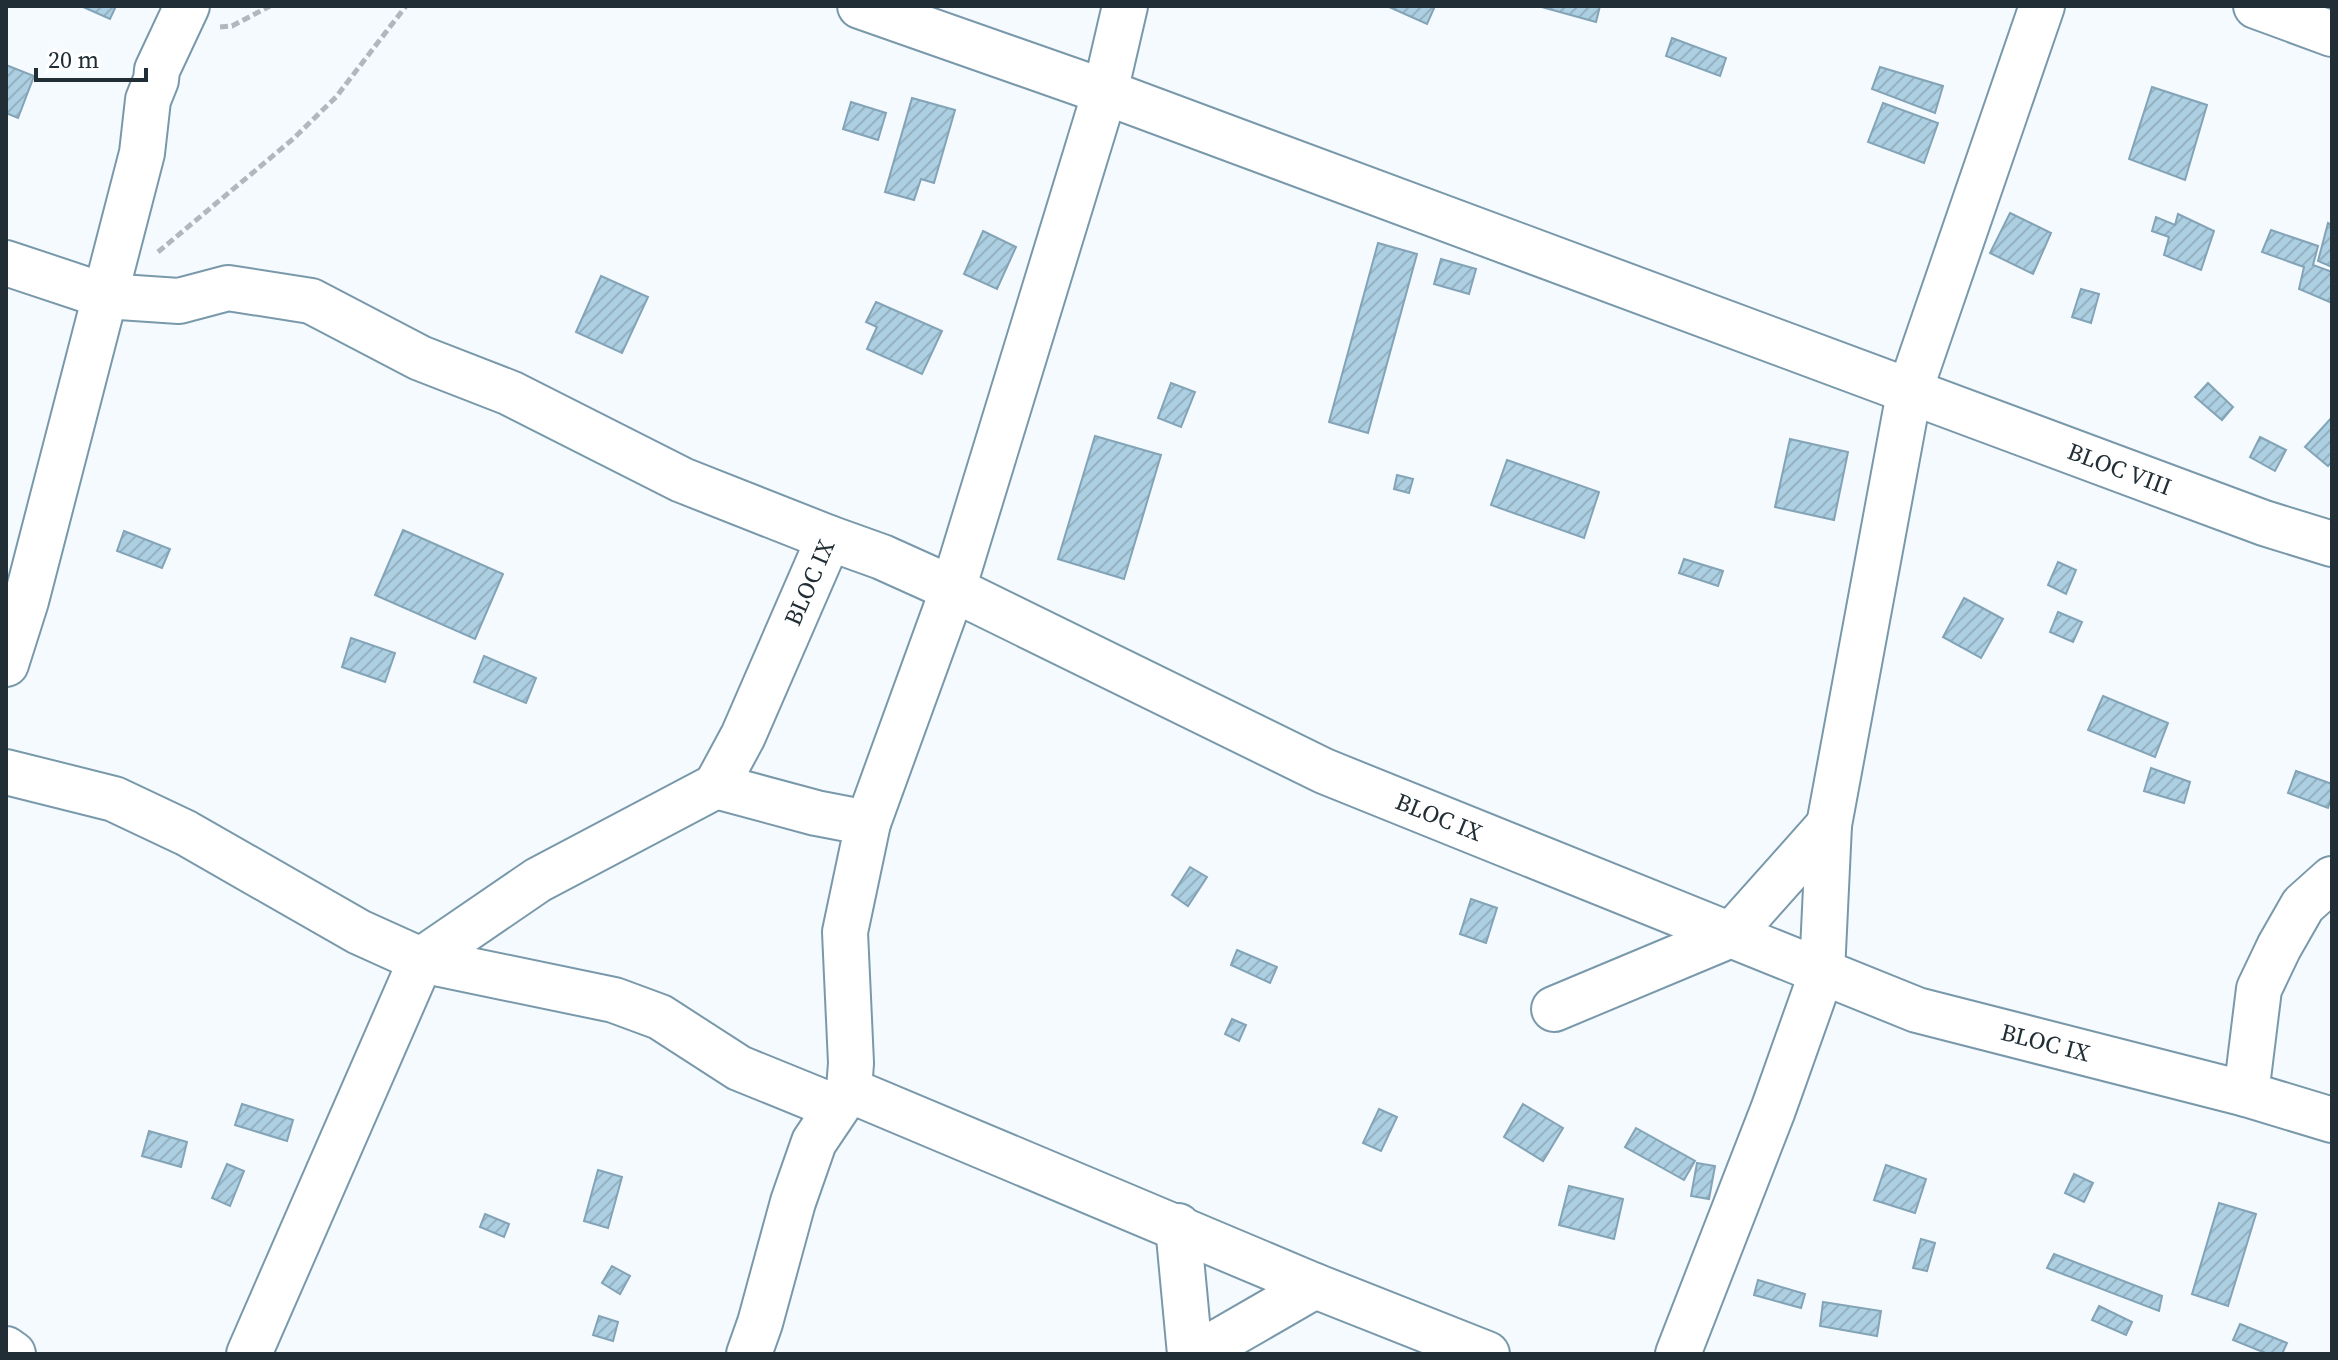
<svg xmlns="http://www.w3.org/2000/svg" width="2338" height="1360" font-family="'Source Serif 4',serif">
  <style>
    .building { fill: url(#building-hatch); stroke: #83a3b6; stroke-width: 2 }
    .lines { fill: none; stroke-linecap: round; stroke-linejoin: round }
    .street-casing { stroke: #7999ab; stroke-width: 48 }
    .path { stroke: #b0b8bd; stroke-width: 5; stroke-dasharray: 8 4; stroke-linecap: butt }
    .street { stroke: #fff; stroke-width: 44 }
    .labels { text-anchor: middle; stroke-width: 6; stroke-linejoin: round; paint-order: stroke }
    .street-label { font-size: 24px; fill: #212e35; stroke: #fff }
  </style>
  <defs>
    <pattern id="building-hatch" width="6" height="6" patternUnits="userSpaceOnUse" patternTransform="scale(2)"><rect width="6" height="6" fill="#adcfe2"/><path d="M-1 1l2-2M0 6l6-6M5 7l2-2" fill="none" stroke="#95b2c2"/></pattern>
  </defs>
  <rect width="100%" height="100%" fill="#f4fafe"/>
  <g class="building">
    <path d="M 81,6 L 116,6 L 110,19 Z"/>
    <path d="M 1387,6 L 1435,6 L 1427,24 Z"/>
    <path d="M 1538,6 L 1600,6 L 1596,22 Z"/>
    <path d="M 1672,38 L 1726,58 L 1720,76 L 1666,56 Z"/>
    <path d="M 6,65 L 34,76 L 18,118 L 6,113 Z"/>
    <path d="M 1880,67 L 1943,86 L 1935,113 L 1872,89 Z"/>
    <path d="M 2152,87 L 2207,105 L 2185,180 L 2129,159 Z"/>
    <path d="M 912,98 L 955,110 L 934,183 L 921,179 L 914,200 L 885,192 Z"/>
    <path d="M 851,102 L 886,113 L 878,140 L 843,129 Z"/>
    <path d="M 1883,103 L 1938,123 L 1924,163 L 1868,142 Z"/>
    <path d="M 2010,213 L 2051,233 L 2033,274 L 1990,253 Z"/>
    <path d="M 2178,214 L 2214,231 L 2201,270 L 2164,255 L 2169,237 L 2152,231 L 2156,217 L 2175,225 Z"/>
    <path d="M 2328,223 L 2332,225 L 2332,267 L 2318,261 Z"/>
    <path d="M 2271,230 L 2318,246 L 2313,265 L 2332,272 L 2332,303 L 2299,289 L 2304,267 L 2262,252 Z"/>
    <path d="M 983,231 L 1016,247 L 997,289 L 964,274 Z"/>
    <path d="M 1378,243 L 1417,254 L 1368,433 L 1329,422 Z"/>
    <path d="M 1441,259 L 1476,269 L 1469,294 L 1434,284 Z"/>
    <path d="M 601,276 L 648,297 L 622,353 L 576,332 Z"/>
    <path d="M 2081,289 L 2099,294 L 2091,323 L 2072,317 Z"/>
    <path d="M 876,302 L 942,331 L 922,374 L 867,349 L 877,327 L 866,322 Z"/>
    <path d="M 1171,383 L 1195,392 L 1181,427 L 1158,418 Z"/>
    <path d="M 2208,383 L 2233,407 L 2222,420 L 2195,397 Z"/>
    <path d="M 2332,417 L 2332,461 L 2328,466 L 2305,447 Z"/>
    <path d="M 1095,436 L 1161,455 L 1124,579 L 1058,559 Z"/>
    <path d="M 2260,437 L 2286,450 L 2275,471 L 2250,457 Z"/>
    <path d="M 1790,439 L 1848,452 L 1834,520 L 1775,507 Z"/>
    <path d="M 1507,460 L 1599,492 L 1584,538 L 1491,505 Z"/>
    <path d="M 1397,475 L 1413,479 L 1409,493 L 1394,489 Z"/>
    <path d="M 403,530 L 503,574 L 475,639 L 375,595 Z"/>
    <path d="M 124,531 L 170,549 L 162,568 L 117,551 Z"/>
    <path d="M 1684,559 L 1723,571 L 1718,586 L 1679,573 Z"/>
    <path d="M 2058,562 L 2076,570 L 2066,594 L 2048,585 Z"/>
    <path d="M 1964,598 L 2003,619 L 1981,658 L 1943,637 Z"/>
    <path d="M 2058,612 L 2082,622 L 2073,642 L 2050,632 Z"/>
    <path d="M 351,638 L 395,653 L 385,682 L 342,667 Z"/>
    <path d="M 484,656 L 536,678 L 526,703 L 474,682 Z"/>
    <path d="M 2103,696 L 2168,723 L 2155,757 L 2088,730 Z"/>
    <path d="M 2151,768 L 2190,782 L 2184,803 L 2144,791 Z"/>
    <path d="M 2296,771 L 2332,784 L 2332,795 L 2328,808 L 2288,793 Z"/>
    <path d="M 1190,867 L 1207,877 L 1188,906 L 1172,895 Z"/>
    <path d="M 1471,899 L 1497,908 L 1486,943 L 1460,934 Z"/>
    <path d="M 1237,950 L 1277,967 L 1270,983 L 1231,965 Z"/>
    <path d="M 1232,1019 L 1246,1025 L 1239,1041 L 1225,1034 Z"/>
    <path d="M 242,1104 L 293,1120 L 287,1141 L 235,1125 Z"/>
    <path d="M 1523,1104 L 1563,1128 L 1543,1161 L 1504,1137 Z"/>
    <path d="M 1379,1109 L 1397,1117 L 1381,1151 L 1363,1143 Z"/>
    <path d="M 1636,1128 L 1695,1161 L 1684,1180 L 1625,1147 Z"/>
    <path d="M 149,1131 L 187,1142 L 181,1167 L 142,1156 Z"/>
    <path d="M 1697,1163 L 1715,1166 L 1709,1199 L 1691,1196 Z"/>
    <path d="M 227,1164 L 244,1171 L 230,1206 L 212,1198 Z"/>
    <path d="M 1886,1165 L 1926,1179 L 1915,1213 L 1874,1200 Z"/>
    <path d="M 598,1170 L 622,1177 L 608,1228 L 584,1221 Z"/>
    <path d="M 2074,1174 L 2093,1183 L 2084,1202 L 2065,1193 Z"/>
    <path d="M 1569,1186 L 1623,1199 L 1614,1239 L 1559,1225 Z"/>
    <path d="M 2219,1203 L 2256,1214 L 2228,1306 L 2192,1294 Z"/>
    <path d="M 485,1214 L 509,1224 L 504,1237 L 480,1227 Z"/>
    <path d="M 1921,1239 L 1935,1243 L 1927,1271 L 1913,1268 Z"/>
    <path d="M 2054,1254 L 2162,1296 L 2159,1311 L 2047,1268 Z"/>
    <path d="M 612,1266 L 630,1276 L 620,1294 L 602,1283 Z"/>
    <path d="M 1758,1280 L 1805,1294 L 1801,1308 L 1754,1295 Z"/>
    <path d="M 1823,1302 L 1881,1311 L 1877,1336 L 1820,1326 Z"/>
    <path d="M 2099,1306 L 2132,1322 L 2126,1335 L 2092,1320 Z"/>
    <path d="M 599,1316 L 618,1322 L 613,1341 L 593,1335 Z"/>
    <path d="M 2240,1324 L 2287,1343 L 2282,1354 L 2268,1354 L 2233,1340 Z"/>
  </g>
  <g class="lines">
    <defs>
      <g id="street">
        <path id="s1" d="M 860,6 L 1105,92 L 2264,523 L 2332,544"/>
        <path d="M 2256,6 L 2332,34"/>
        <path d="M 6,263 L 105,296 L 179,301 L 228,288 L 311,301 L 420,358 L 510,393 L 682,480 L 829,538"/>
        <path d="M 6,664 L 26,601 L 142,153 L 148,100 L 156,80 L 157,70 L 187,6"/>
        <path d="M 6,772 L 114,799 L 186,833 L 359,932 L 421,960 L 614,1000 L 660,1017 L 739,1068 L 835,1107"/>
        <path id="s2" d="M 716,786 L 743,736 L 829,538 L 882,557 L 953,589 L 1324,771 L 1917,1010 L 2246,1094 L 2332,1120"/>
        <path d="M 868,823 L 953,589 L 1105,92 L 1125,6"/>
        <path d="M 1554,1009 L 1731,935 L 1829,825"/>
        <path d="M 2246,1094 L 2259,989 L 2279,947 L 2303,905 L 2332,879"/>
        <path d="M 1178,1226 L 1190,1354"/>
        <path d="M 6,1349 L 13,1354"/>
        <path d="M 249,1354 L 421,960 L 538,880 L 716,786 L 816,813 L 868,823 L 845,932 L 851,1063 L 849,1090 L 1315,1286 L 1487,1354"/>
        <path d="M 749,1354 L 760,1323 L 793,1202 L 814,1142 L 849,1090"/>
        <path d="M 1197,1354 L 1315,1286"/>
        <path d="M 1678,1354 L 1773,1110 L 1822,972 L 1829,825 L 1909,393 L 2042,6"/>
      </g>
    </defs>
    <use href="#street" class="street-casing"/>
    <g class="path">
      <path d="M 220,27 L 232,26 L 270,6"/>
      <path d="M 158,252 L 293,139 L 336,97 L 406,6"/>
    </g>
    <use href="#street" class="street"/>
  </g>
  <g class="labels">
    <g class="street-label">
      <text dy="8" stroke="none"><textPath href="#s1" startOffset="1342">BLOC VIII</textPath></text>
      <text dy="8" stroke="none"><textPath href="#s2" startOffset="224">BLOC IX</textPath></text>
      <text dy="8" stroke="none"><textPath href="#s2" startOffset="944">BLOC IX</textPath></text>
      <text dy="8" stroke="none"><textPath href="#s2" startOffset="1592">BLOC IX</textPath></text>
    </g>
  </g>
  <rect width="2338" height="1360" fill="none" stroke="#212e35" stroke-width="16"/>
  <path d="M36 68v12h110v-12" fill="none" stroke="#212e35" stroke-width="4"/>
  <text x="48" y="68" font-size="24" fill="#212e35" stroke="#ffffff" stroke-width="6" paint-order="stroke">20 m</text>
</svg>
